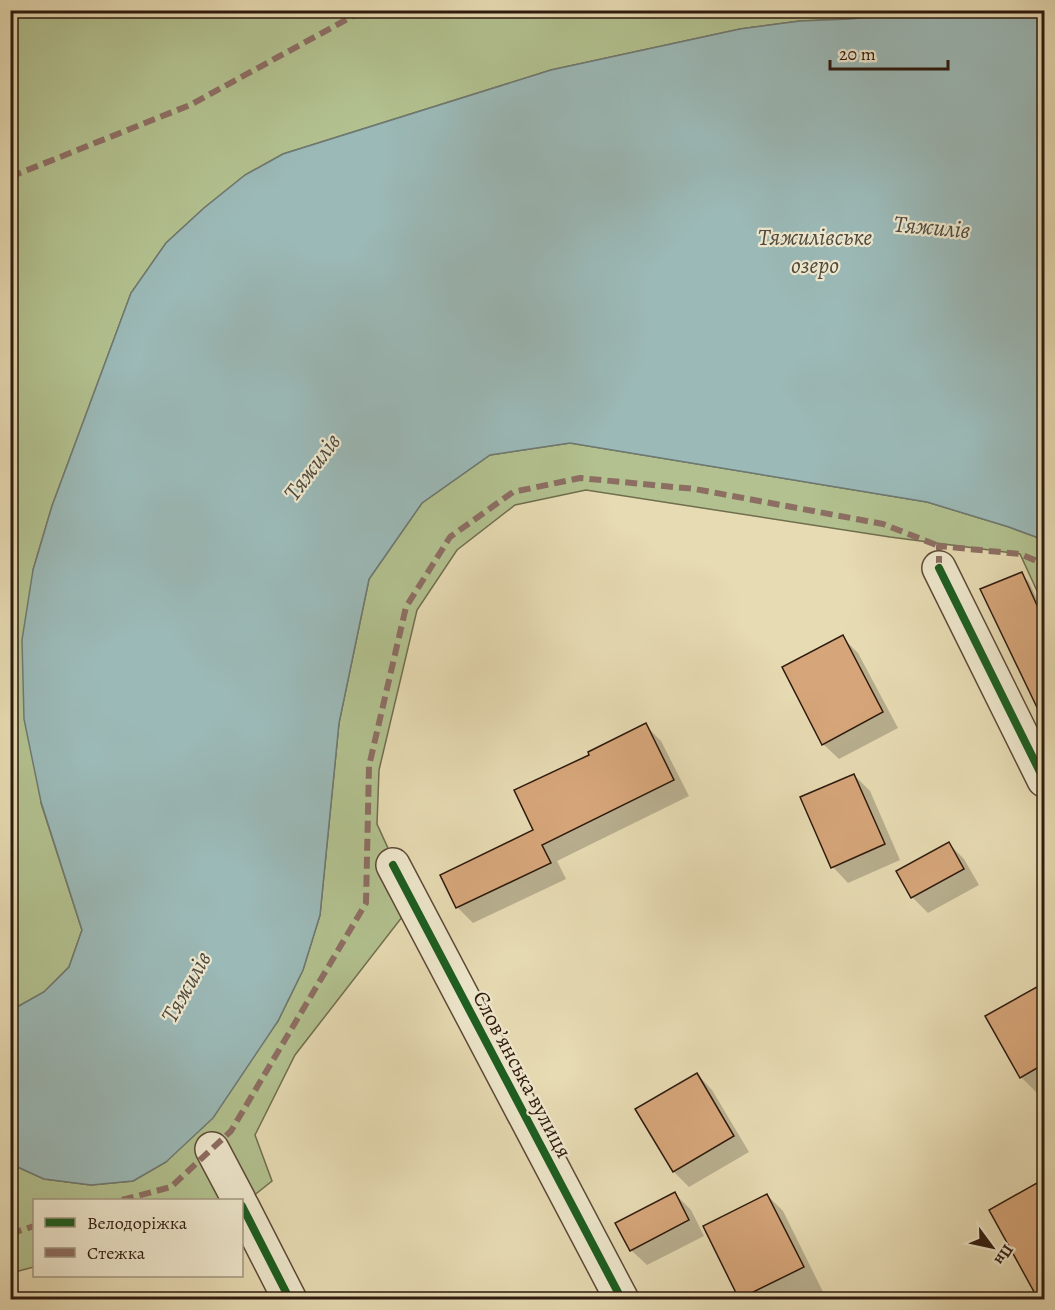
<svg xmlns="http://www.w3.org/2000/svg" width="1055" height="1310" font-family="Alegreya,serif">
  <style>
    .green { fill: #b2c18f; stroke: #706e4e; stroke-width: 1.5 }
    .water { fill: #9bb9b7; stroke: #6f7973; stroke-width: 1.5 }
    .shadow { fill: #0003 }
    .building { fill: #d6a67a; stroke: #2e1a0e; stroke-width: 1.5 }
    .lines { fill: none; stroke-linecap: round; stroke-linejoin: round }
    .minor-casing { stroke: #5c4a37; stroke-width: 36 }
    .minor { stroke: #efe8ce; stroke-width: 33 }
    .quiet { stroke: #8d6e63; stroke-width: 6; stroke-dasharray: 12 6; stroke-linecap: butt }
    .cycleway-casing { stroke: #efe8ce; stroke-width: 11 }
    .cycleway { stroke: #1b5e20; stroke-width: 8 }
    .labels { text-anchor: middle; stroke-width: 4.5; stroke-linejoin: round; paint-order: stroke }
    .street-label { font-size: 22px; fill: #2e1a0e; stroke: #efe8ce }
    .water-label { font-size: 24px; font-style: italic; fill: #4f4a41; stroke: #efe8ce }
  </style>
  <rect width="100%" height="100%" fill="#e7dbb3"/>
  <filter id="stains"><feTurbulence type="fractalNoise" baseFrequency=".00333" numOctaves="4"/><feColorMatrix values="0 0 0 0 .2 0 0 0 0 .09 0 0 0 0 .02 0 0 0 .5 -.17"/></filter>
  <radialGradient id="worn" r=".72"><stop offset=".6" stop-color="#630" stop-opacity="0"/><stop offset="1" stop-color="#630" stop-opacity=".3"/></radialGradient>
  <g class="green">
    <path d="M 11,11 L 928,11 L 850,19 L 800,21 L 740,29 L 551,70 L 283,154 L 245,175 L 204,208 L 166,243 L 131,293 L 52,506 L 33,570 L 41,803 L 82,930 L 69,967 L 44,992 L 19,1006 L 11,1008 Z"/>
    <path d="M 570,443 L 927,502 L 1009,527 L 1044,540 L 1044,606 L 1020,554 L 890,537 L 586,490 L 515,505 L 457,550 L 417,610 L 379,770 L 377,824 L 413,903 L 295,1055 L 255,1135 L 272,1181 L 242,1205 L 242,1200 L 34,1200 L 34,1267 L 11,1273 L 11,1164 L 44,1179 L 91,1185 L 133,1181 L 166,1162 L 278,1021 L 303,970 L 320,915 L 339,723 L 369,579 L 422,503 L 490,455 Z"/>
  </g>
  <path class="water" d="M 928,11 L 1044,11 L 1044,540 L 1009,527 L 927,502 L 570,443 L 490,455 L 422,503 L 369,579 L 339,723 L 320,915 L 303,970 L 278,1021 L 213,1118 L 166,1162 L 133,1181 L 91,1185 L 44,1179 L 11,1164 L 11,1008 L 19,1006 L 44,992 L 69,967 L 82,930 L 41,802 L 24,719 L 22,640 L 33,570 L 52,506 L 131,293 L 166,243 L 204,208 L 245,175 L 283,154 L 551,70 L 740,29 L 800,21 L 850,19 Z"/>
  <g class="shadow">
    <path d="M 1021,574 L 1029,582 L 1044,615 L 1044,688 L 1036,692 Z"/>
    <path d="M 842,637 L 858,653 L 898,728 L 839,759 L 823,744 Z"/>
    <path d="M 645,725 L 661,741 L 689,796 L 557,861 L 566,879 L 473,923 L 457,907 L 535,831 L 591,755 Z"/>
    <path d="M 854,775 L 870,791 L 900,860 L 848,883 L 833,867 Z"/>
    <path d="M 949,844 L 964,859 L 979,885 L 928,913 L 912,897 Z"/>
    <path d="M 1040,987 L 1044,992 L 1044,1088 L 1037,1093 L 1021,1077 Z"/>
    <path d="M 697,1074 L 712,1090 L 749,1152 L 689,1187 L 674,1172 Z"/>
    <path d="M 1044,1181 L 1044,1300 L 1039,1300 L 991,1210 Z"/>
    <path d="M 675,1194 L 691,1210 L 704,1236 L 647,1265 L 631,1250 Z"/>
    <path d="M 767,1195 L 783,1211 L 827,1300 L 740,1299 L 705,1227 Z"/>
    <path d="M 519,1294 L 524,1300 L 508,1300 Z"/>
  </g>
  <g class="building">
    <path d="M 1022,572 L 1044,621 L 1044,722 L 980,589 Z"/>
    <path d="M 843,635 L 883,712 L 822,745 L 782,667 Z"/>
    <path d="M 646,723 L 674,780 L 542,845 L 551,863 L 456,908 L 440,875 L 533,830 L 514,790 L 589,755 L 588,752 Z"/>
    <path d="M 854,774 L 885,844 L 831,868 L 800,797 Z"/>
    <path d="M 949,842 L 964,869 L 911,898 L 896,871 Z"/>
    <path d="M 1044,983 L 1044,1064 L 1020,1078 L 985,1016 Z"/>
    <path d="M 697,1073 L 734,1136 L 673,1172 L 635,1109 Z"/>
    <path d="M 1044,1179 L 1044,1299 L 1038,1299 L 989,1210 Z"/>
    <path d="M 675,1192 L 689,1220 L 630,1251 L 615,1223 Z"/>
    <path d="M 767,1194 L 804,1267 L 739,1299 L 703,1226 Z"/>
  </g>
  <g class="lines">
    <defs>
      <g id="minor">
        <path d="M 939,568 L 1044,780"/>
        <path d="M 393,865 L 622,1300"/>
        <path d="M 212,1149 L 239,1200"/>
        <path d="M 242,1206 L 290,1300"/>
      </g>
    </defs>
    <use href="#minor" class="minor-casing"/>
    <use href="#minor" class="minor"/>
    <g class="quiet">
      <path d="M 718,10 L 722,10"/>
      <path d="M 10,177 L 190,105 L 364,10"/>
      <path d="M 939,568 L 939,546 L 1020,554 L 1044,564"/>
      <path d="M 122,1200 L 171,1187 L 231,1131 L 366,903 L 369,766 L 406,607 L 450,537 L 513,492 L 580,478 L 695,489 L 883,524 L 939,546"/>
      <path d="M 10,1234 L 34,1226"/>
    </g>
    <defs>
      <g id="cycleway">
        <path d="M 939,568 L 1044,780"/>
        <path d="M 393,865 L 622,1300"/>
        <path d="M 242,1206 L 290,1300"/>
      </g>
    </defs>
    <use href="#cycleway" class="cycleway-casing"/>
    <use href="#cycleway" class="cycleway"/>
  </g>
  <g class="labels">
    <g class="street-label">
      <text transform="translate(523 1074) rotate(62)" y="8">Словʼянська вулиця</text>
    </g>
    <g class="water-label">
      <text transform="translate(932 227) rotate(5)" y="8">Тяжилів</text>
      <text x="815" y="245">Тяжилівське<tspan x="815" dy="28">озеро</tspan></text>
      <text transform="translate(312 467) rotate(-53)" y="8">Тяжилів</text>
      <text transform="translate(186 987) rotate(-61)" y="8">Тяжилів</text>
    </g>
  </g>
  <rect width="1055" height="1310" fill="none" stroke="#e7dbb3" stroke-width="36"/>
  <rect x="12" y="12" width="1031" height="1286" fill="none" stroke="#2e1a0e" stroke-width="3"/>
  <rect x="18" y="18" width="1019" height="1274" fill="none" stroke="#2e1a0e" stroke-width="1.5"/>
  <rect x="33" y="1199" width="210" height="78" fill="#efe8ce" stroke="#a29681" stroke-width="1.5"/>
  <rect x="45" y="1218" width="30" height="9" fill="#1b5e20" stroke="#a29681" stroke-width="1.5"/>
  <text x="87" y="1229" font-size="18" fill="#2e1a0e">Велодоріжка</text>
  <rect x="45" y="1248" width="30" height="9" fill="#8d6e63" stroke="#a29681" stroke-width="1.5"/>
  <text x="87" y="1259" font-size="18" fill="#2e1a0e">Стежка</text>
  <g transform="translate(992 1247) rotate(123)" stroke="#efe8ce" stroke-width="4.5" paint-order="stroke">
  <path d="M0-4.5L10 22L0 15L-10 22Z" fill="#2e1a0e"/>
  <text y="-9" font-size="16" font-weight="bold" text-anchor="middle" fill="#2e1a0e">Пн</text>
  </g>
  <path d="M830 60v9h118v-9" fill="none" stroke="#2e1a0e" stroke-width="3"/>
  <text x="839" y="60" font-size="18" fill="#2e1a0e" stroke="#efe8ce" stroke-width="4.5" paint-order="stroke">20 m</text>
  <rect width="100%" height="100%" filter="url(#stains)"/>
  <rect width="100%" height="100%" fill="url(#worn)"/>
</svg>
